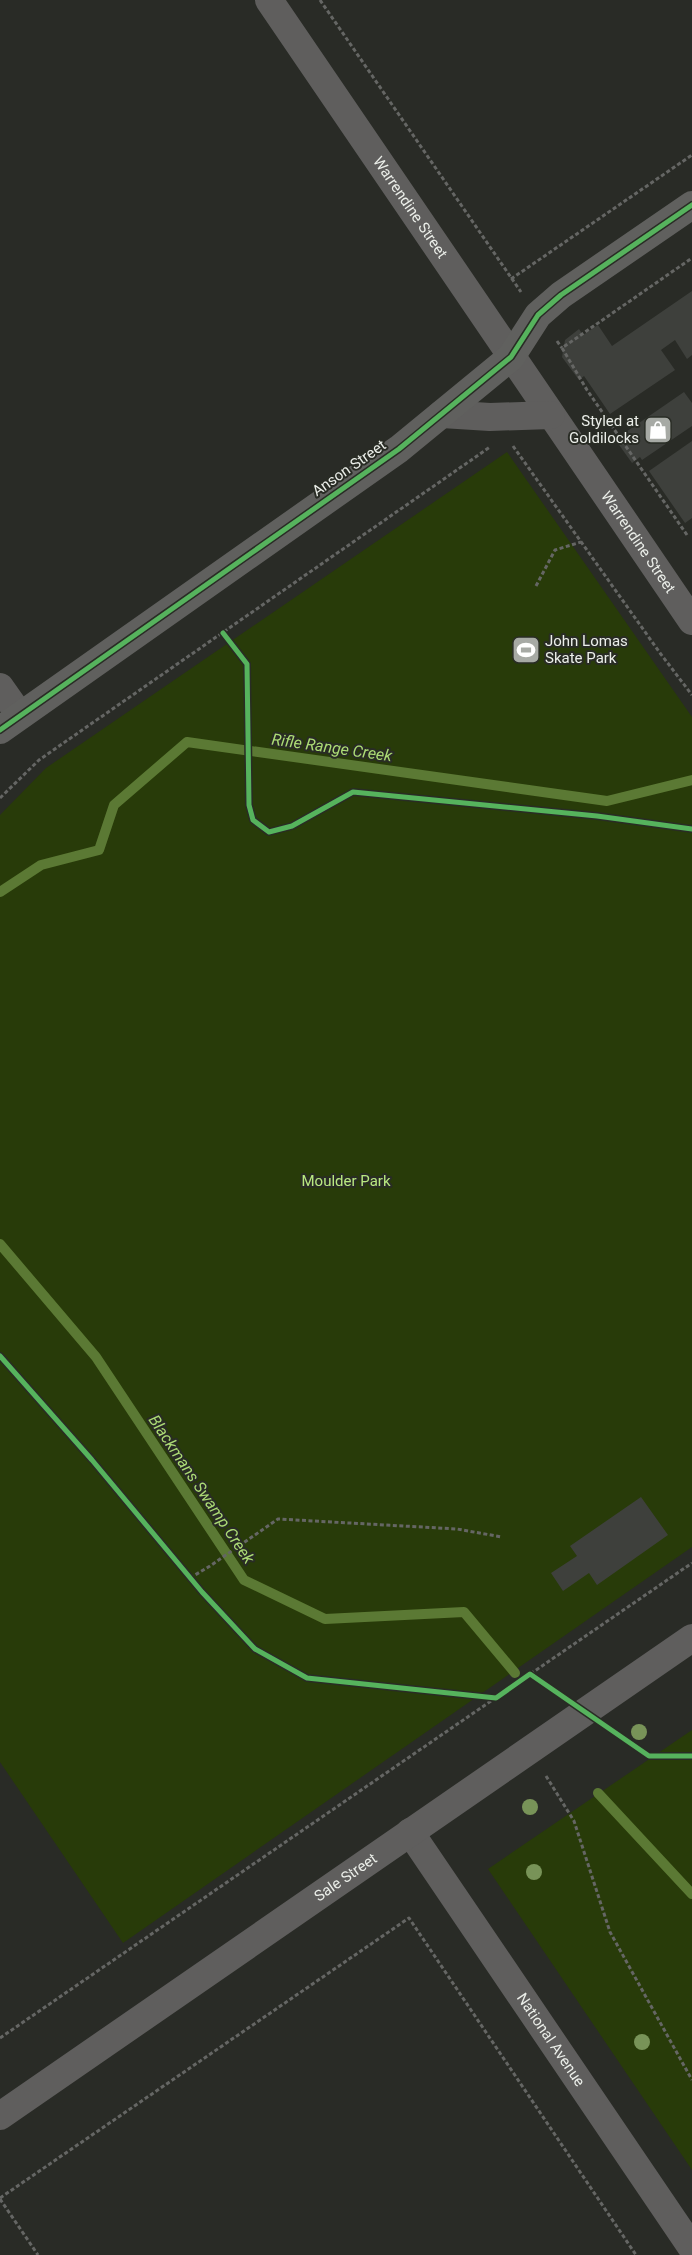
<svg xmlns="http://www.w3.org/2000/svg" width="692" height="2255" font-family="Roboto,sans-serif">
  <style>
    .green { fill: #283b09 }
    .lines { fill: none; stroke-linecap: round; stroke-linejoin: round }
    .stream { stroke: #5b7934; stroke-width: 10 }
    .building { fill: #3e403c }
    .path { stroke: #656664; stroke-width: 3; stroke-dasharray: 4 2.5; stroke-linecap: butt }
    .street { stroke: #5f5e5d; stroke-width: 28 }
    .secondary { stroke: #60605e; stroke-width: 28 }
    .cycleway-casing { stroke: #292c25; stroke-width: 8 }
    .cycleway { stroke: #56b35d; stroke-width: 5 }
    .tree { fill: #789358 }
    .labels { text-anchor: middle; stroke-width: 4; stroke-linejoin: round; paint-order: stroke }
    .street-label { font-size: 15px; fill: #ebeee9; stroke: #292c25 }
    .poi-label { font-size: 15px; fill: #ebeee9; stroke: #292c25; text-anchor: end }
    .park-label { font-size: 15px; fill: #b9e881; stroke: #292c25 }
    .water-label { font-size: 16px; font-style: italic; fill: #acdb75; stroke: #292c25 }
  </style>
  <rect width="100%" height="100%" fill="#292b26"/>
  <g class="green">
    <path d="M 507,452 L 692,717 L 692,1547 L 123,1943 L 0,1762 L 0,815 L 46,768 Z"/>
    <path d="M 692,1730 L 692,2170 L 488,1869 Z"/>
  </g>
  <g class="lines">
    <g class="stream">
      <path d="M 0,892 L 41,865 L 99,850 L 114,805 L 187,742 L 607,801 L 692,780"/>
      <path d="M 0,1244 L 96,1357 L 244,1580 L 325,1619 L 464,1612 L 515,1673"/>
      <path d="M 598,1793 L 692,1894"/>
    </g>
  </g>
  <g class="building">
    <path d="M 692,291 L 692,355 L 687,359 L 675,340 L 661,350 L 675,370 L 610,414 L 584,376 L 579,380 L 562,357 L 565,340 L 579,329 L 583,335 L 598,325 L 612,346 Z"/>
    <path d="M 684,392 L 692,403 L 692,426 L 642,460 L 640,457 L 632,463 L 617,442 L 625,436 L 623,434 Z"/>
    <path d="M 692,441 L 692,518 L 685,523 L 649,471 Z"/>
    <path d="M 641,1497 L 668,1535 L 597,1585 L 589,1573 L 563,1591 L 551,1573 L 577,1556 L 570,1546 Z"/>
  </g>
  <g class="lines">
    <g class="path">
      <path d="M 320,0 L 521,292"/>
      <path d="M 511,279 L 692,155"/>
      <path d="M 557,341 L 562,348"/>
      <path d="M 513,446 L 660,653 L 692,695"/>
      <path d="M 687,535 L 587,390 L 562,348 L 692,258"/>
      <path d="M 536,586 L 555,550 L 581,542"/>
      <path d="M 0,798 L 39,760 L 490,447"/>
      <path d="M 0,1356 L 92,1460 L 202,1592 L 255,1649 L 307,1678 L 495,1698"/>
      <path d="M 190,1578 L 210,1566 L 278,1519 L 457,1529 L 502,1537"/>
      <path d="M 546,1776 L 574,1821 L 610,1932 L 692,2080"/>
      <path d="M 0,2038 L 692,1563"/>
      <path d="M 0,2198 L 409,1918 L 636,2255"/>
      <path d="M 0,2199 L 38,2255"/>
    </g>
    <g class="street">
      <path id="s1" d="M 269,0 L 692,621"/>
      <path d="M 442,414 L 490,417 L 551,415"/>
      <path d="M 0,687 L 19,714"/>
      <path id="s2" d="M 410,1832 L 692,2248"/>
      <path id="s3" d="M 0,2116 L 692,1638"/>
    </g>
    <path class="secondary" d="M 0,730 L 399,449 L 511,357 L 538,315 L 561,295 L 692,205"/>
    <defs>
      <g id="cycleway">
        <path d="M 223,633 L 247,664 L 249,805 L 253,820 L 269,832 L 292,826 L 353,792 L 597,816 L 692,829"/>
        <path d="M 0,730 L 399,449 L 511,357 L 538,315 L 561,295 L 692,205"/>
        <path d="M 0,1356 L 92,1460 L 202,1592 L 255,1649 L 307,1678 L 496,1698 L 530,1674 L 649,1756 L 692,1756"/>
      </g>
    </defs>
    <use href="#cycleway" class="cycleway-casing"/>
    <use href="#cycleway" class="cycleway"/>
  </g>
  <g class="tree">
    <circle cx="639" cy="1732" r="8"/>
    <circle cx="530" cy="1807" r="8"/>
    <circle cx="534" cy="1872" r="8"/>
    <circle cx="642" cy="2042" r="8"/>
  </g>
  <defs>
    <symbol id="shop-square" viewBox="-11 -11 22 22"><rect x="-9" y="-9" width="18" height="18" rx="4" fill="#a7aaa5" stroke="#292c25"/><path d="M-5-2.5h2.3a2.7 3.5 0 0 1 5.4 0H5L5.5 6h-11ZM-1.5-2.5h3a1.5 2.3 0 0 0-3 0Z" fill="#fff"/></symbol>
    <symbol id="stadium-square" viewBox="-11 -11 22 22"><rect x="-9" y="-9" width="18" height="18" rx="4" fill="#a7aaa5" stroke="#292c25"/><path d="M0-5a6.5 5 0 1 0 0 10a6.5 5 0 1 0 0-10ZM-3.5-1.8h7v3.6h-7Z" fill="#fff"/></symbol>
  </defs>
  <g fill-rule="evenodd">
    <use href="#shop-square" x="642" y="414" width="32" height="32"/>
    <use href="#stadium-square" x="510" y="634" width="32" height="32"/>
  </g>
  <g class="labels">
    <g class="street-label">
      <text dy="5" stroke="none"><textPath href="#s1" startOffset="251">Warrendine Street</textPath></text>
      <text transform="translate(349 468) rotate(-35)" y="5">Anson Street</text>
      <text dy="5" stroke="none"><textPath href="#s1" startOffset="656">Warrendine Street</textPath></text>
      <text dy="5" stroke="none"><textPath href="#s3" startOffset="420">Sale Street</textPath></text>
      <text dy="5" stroke="none"><textPath href="#s2" startOffset="251">National Avenue</textPath></text>
    </g>
    <g class="poi-label">
      <text x="639" y="426">Styled at<tspan x="639" dy="17">Goldilocks</tspan></text>
      <text x="545" y="646" text-anchor="start">John Lomas<tspan x="545" dy="17">Skate Park</tspan></text>
    </g>
    <g class="park-label">
      <text x="346" y="1186">Moulder Park</text>
    </g>
    <g class="water-label">
      <text transform="translate(332 747) rotate(8)" y="6">Rifle Range Creek</text>
      <text transform="translate(202 1489) rotate(56)" y="6">Blackmans Swamp Creek</text>
    </g>
  </g>
</svg>
